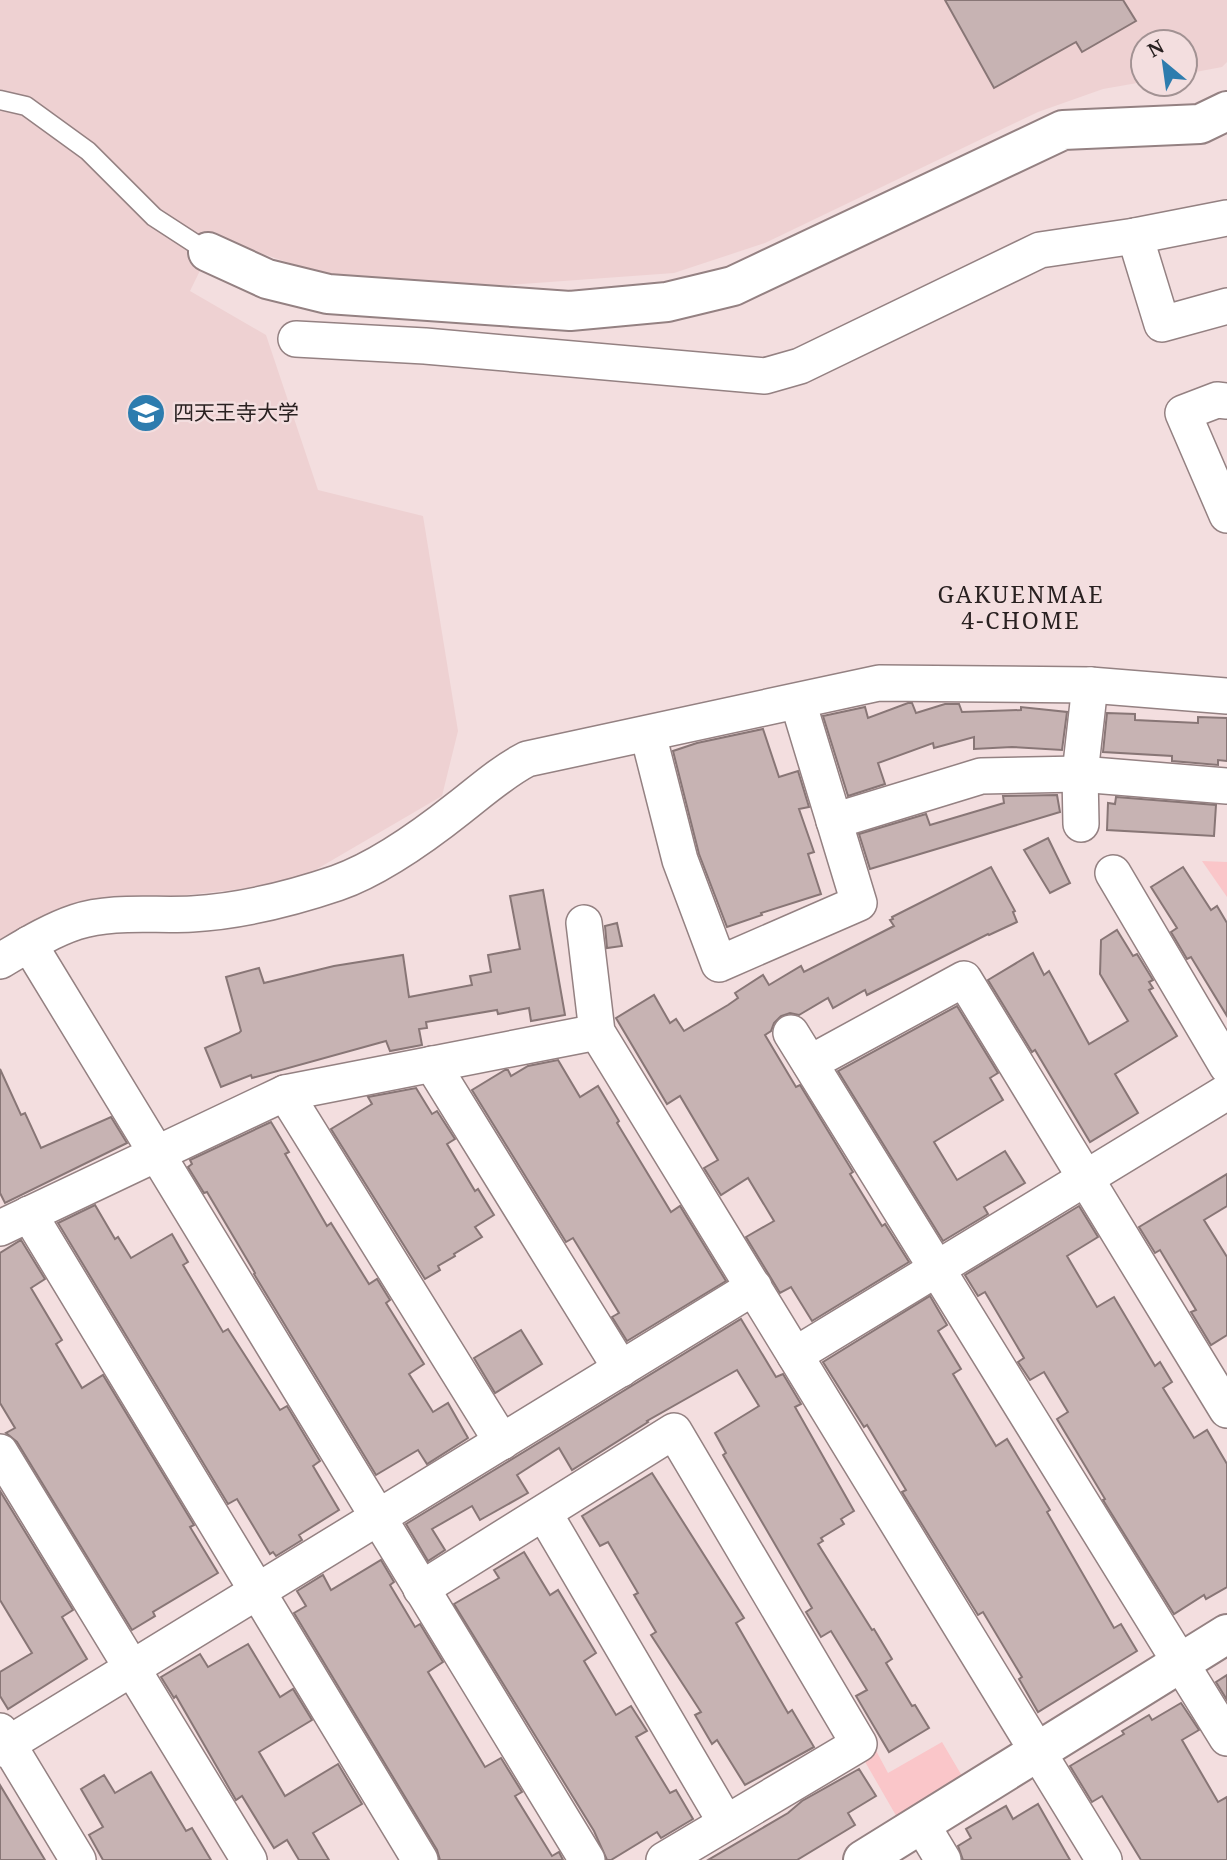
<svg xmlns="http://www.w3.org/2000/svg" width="1227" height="1860" font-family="'Noto Serif','Noto Sans JP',serif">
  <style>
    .built { fill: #eed1d2 }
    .green { fill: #fac6c9 }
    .building { fill: #c7b3b3; stroke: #887676; stroke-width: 2 }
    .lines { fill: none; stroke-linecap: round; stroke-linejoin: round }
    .service-casing { stroke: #948182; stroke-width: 21 }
    .minor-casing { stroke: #948182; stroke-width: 38 }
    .tertiary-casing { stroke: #948182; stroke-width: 42 }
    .service { stroke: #fff; stroke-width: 18 }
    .minor { stroke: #fff; stroke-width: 35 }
    .tertiary { stroke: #fff; stroke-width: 38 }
    .labels { text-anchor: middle; stroke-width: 5; stroke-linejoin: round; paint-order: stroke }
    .poi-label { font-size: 21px; fill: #292121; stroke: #f3dedf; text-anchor: start }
    .neighbourhood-label { font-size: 23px; letter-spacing: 2px; fill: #292121; stroke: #f3dedf }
  </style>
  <rect width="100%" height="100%" fill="#f3dedf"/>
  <path class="built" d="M 0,0 L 1227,0 L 1227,62 L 1222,67 L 1185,74 L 1185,42 L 1143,42 L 1143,82 L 1103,89 L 1038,112 L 765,243 L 674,273 L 482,287 L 328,276 L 216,238 L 190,291 L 266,335 L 318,490 L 423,516 L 458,731 L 442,796 L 293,883 L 115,903 L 0,939 Z"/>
  <g class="green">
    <path d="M 1202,861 L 1227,862 L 1227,897 Z"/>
    <path d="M 942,1742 L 965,1781 L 898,1819 L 860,1753 L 873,1745 L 888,1773 Z"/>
  </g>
  <g class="building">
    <path d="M 945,0 L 1123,0 L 1136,21 L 1082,52 L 1076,42 L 994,88 Z"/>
    <path d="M 908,703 L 912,703 L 916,713 L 945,704 L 959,704 L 962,712 L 1021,710 L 1021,707 L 1067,712 L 1062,750 L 1012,747 L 974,749 L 974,737 L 934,748 L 933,743 L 878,763 L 885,784 L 848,796 L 823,716 L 865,707 L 868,718 Z"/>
    <path d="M 1107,713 L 1135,714 L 1135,720 L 1198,723 L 1198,717 L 1227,718 L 1227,761 L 1218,760 L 1218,765 L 1172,761 L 1172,756 L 1103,752 Z"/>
    <path d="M 763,729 L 779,777 L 798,771 L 809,807 L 799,809 L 814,852 L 808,854 L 821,894 L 761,913 L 762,915 L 727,927 L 699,854 L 673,751 L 697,743 Z"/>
    <path d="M 1057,795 L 1060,812 L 870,869 L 859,834 L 926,814 L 930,825 L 1004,803 L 1003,796 Z"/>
    <path d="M 1116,797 L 1216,805 L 1214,836 L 1107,830 L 1108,803 L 1115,804 Z"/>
    <path d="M 1048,838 L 1070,883 L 1050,893 L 1024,850 Z"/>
    <path d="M 991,867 L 1015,911 L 1013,912 L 1017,922 L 989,935 L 988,934 L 867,995 L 865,990 L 833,1008 L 828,998 L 799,1015 L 790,1013 L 781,1016 L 774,1023 L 771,1031 L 765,1035 L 796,1087 L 800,1085 L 853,1172 L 850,1174 L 882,1226 L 885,1224 L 909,1262 L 812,1321 L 791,1287 L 780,1293 L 746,1237 L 774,1221 L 748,1178 L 721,1195 L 704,1168 L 718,1160 L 680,1096 L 667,1104 L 616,1018 L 654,995 L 670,1023 L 676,1019 L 684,1031 L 728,1005 L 738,998 L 735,993 L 763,975 L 769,985 L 801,966 L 804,972 L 894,926 L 890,920 L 893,919 L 892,917 Z"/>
    <path d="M 1183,867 L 1211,910 L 1217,906 L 1227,923 L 1227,1016 L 1191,957 L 1187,959 L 1171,932 L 1177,928 L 1151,887 Z"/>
    <path d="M 543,890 L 565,1015 L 531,1021 L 529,1008 L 498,1014 L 497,1010 L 426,1022 L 427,1028 L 419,1029 L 422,1045 L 390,1051 L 386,1041 L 252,1078 L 251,1075 L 221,1087 L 205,1048 L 239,1033 L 241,1031 L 226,977 L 259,968 L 264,983 L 334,966 L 403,955 L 409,997 L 472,985 L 470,976 L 491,972 L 488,955 L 520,949 L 510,896 Z"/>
    <path d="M 617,923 L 622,946 L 607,948 L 605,926 Z"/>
    <path d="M 1117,930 L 1133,956 L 1137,954 L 1153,980 L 1149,982 L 1153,988 L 1149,990 L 1177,1036 L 1115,1074 L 1138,1113 L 1090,1142 L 1035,1050 L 1032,1052 L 988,980 L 1033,953 L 1044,975 L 1049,971 L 1089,1044 L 1128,1021 L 1100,974 L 1101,940 Z"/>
    <path d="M 957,1006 L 998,1073 L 990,1078 L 1003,1100 L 934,1142 L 957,1180 L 1005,1151 L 1025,1183 L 984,1207 L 988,1214 L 943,1241 L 838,1071 Z"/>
    <path d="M 558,1060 L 580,1097 L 598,1086 L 619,1121 L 617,1123 L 671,1212 L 680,1206 L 726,1281 L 627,1341 L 612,1317 L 619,1313 L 573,1238 L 566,1242 L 472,1090 L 505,1070 L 508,1070 L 511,1076 L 528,1066 Z"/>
    <path d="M 0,1069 L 21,1115 L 25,1113 L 41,1148 L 111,1117 L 127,1143 L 5,1203 L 0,1193 Z"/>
    <path d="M 416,1088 L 432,1114 L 437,1111 L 455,1139 L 447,1144 L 475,1191 L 478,1189 L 494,1215 L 475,1227 L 482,1237 L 454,1254 L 455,1256 L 438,1266 L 440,1270 L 425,1279 L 331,1129 L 372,1104 L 368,1097 Z"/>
    <path d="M 271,1122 L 289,1152 L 285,1154 L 327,1226 L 331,1223 L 369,1284 L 377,1279 L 390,1300 L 386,1303 L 424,1364 L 409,1374 L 433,1412 L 448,1403 L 468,1438 L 427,1464 L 418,1450 L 376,1475 L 254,1274 L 255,1273 L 207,1192 L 204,1193 L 188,1167 L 192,1164 L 190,1160 Z"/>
    <path d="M 1227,1174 L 1227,1206 L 1204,1220 L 1227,1257 L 1227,1335 L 1211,1345 L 1191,1312 L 1196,1310 L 1160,1250 L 1155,1253 L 1139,1227 Z"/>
    <path d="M 95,1205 L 115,1239 L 118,1237 L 131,1258 L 172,1234 L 188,1262 L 183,1265 L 223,1332 L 228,1329 L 280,1410 L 287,1406 L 320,1461 L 313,1466 L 339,1510 L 299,1535 L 302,1540 L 276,1556 L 273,1552 L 270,1554 L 237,1499 L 228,1504 L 58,1223 Z"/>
    <path d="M 1079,1206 L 1098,1237 L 1067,1256 L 1097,1307 L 1114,1297 L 1155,1366 L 1160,1362 L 1172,1382 L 1163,1388 L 1194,1438 L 1207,1430 L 1227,1464 L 1227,1587 L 1206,1599 L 1204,1595 L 1174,1614 L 1103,1500 L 1105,1499 L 1057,1419 L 1068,1412 L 1044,1372 L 1030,1380 L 1018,1362 L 1024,1358 L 985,1292 L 978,1296 L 965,1275 Z"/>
    <path d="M 21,1240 L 45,1279 L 31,1288 L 62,1340 L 56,1344 L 82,1388 L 103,1375 L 194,1525 L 190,1527 L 218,1573 L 153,1612 L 155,1616 L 132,1630 L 17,1442 L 6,1433 L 15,1428 L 0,1403 L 0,1253 Z"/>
    <path d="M 930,1296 L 947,1325 L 938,1331 L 961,1369 L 953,1374 L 996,1446 L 1007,1439 L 1050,1510 L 1047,1512 L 1114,1628 L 1121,1624 L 1137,1651 L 1038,1712 L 1019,1679 L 1022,1677 L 983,1612 L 978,1615 L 902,1492 L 906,1490 L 867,1425 L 864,1427 L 823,1362 Z"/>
    <path d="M 741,1319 L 776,1377 L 783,1374 L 801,1404 L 795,1407 L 854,1511 L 841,1519 L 844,1524 L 821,1538 L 823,1541 L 818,1544 L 872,1630 L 874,1629 L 892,1659 L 886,1663 L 912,1706 L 915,1705 L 929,1728 L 889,1752 L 856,1696 L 867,1690 L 831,1631 L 821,1637 L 806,1612 L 812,1608 L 723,1455 L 726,1453 L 715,1433 L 759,1406 L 737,1370 L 647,1421 L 648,1422 L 572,1470 L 559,1448 L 517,1475 L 528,1493 L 480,1520 L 472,1506 L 432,1529 L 445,1550 L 428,1561 L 406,1524 Z"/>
    <path d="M 521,1330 L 542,1364 L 495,1393 L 474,1358 Z"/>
    <path d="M 652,1473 L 744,1618 L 736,1623 L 788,1713 L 792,1710 L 814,1747 L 745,1785 L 717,1740 L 712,1744 L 695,1715 L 701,1712 L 651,1635 L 656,1632 L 634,1595 L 638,1593 L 608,1542 L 600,1546 L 582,1516 Z"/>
    <path d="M 0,1491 L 73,1610 L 62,1617 L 87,1659 L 8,1709 L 0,1696 L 0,1672 L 32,1653 L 0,1600 Z"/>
    <path d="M 524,1552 L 550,1595 L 558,1590 L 596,1653 L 584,1661 L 616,1715 L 631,1706 L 647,1731 L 636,1737 L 670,1793 L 676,1790 L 693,1819 L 661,1838 L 657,1832 L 611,1860 L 607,1860 L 594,1831 L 454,1604 L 499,1578 L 494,1570 Z"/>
    <path d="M 381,1560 L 394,1582 L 390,1585 L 415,1627 L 420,1624 L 443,1662 L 428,1672 L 485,1767 L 501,1758 L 522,1792 L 515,1796 L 552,1856 L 559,1852 L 563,1860 L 440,1860 L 437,1850 L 294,1613 L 306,1606 L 297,1591 L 323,1575 L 331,1590 Z"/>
    <path d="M 248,1644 L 280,1697 L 293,1689 L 312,1720 L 259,1752 L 285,1796 L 338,1764 L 362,1804 L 313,1833 L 329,1860 L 299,1860 L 287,1840 L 274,1848 L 242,1796 L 236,1800 L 176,1696 L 174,1698 L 161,1677 L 200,1654 L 208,1667 Z"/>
    <path d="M 1227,1675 L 1227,1700 L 1216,1682 Z"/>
    <path d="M 1181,1703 L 1199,1730 L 1182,1740 L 1218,1802 L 1227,1797 L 1227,1860 L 1141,1860 L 1102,1796 L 1092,1802 L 1070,1766 L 1124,1734 L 1122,1731 L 1149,1715 L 1152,1720 Z"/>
    <path d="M 859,1769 L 876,1796 L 848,1813 L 855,1825 L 797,1860 L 708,1860 L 788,1813 L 802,1801 Z"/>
    <path d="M 151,1772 L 186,1831 L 192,1828 L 211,1860 L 103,1860 L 89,1835 L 103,1827 L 81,1789 L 104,1775 L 115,1793 Z"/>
    <path d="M 0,1785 L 45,1860 L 0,1860 Z"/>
    <path d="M 1038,1804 L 1070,1860 L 963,1860 L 958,1846 L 971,1838 L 966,1829 L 1006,1806 L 1013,1819 Z"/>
  </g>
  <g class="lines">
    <defs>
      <path id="service" d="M 0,100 L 26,106 L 88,151 L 154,217 L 208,252"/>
      <g id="minor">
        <path d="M 1135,236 L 1162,324 L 1227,306"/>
        <path d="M 296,339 L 425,346 L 765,376 L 800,366 L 1040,250 L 1135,236 L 1227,218"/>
        <path d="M 1227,401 L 1217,400 L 1183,413 L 1227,515"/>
        <path d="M 648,734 L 680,860 L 719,964 L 859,903 L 798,702"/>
        <path d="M 834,821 L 981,776 L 1080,774 L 1227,786"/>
        <path d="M 1081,824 L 1080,774 L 1090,685"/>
        <path d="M 1113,873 L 1227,1066"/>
        <path d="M 584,923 L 597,1032 L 1104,1860"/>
        <path d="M 29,944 L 587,1860"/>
        <path d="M 0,961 C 24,947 49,931 76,922 C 112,910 154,916 192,914 C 241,911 290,899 337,883 C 377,869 425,835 459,808 C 481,791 502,772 527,759 L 879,683 L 1090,685 L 1227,696"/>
        <path d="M 791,1033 L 1227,1738"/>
        <path d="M 810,1063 L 964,979 L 1227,1410"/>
        <path d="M 432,1064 L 621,1369"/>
        <path d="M 285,1093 L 502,1442"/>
        <path d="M 29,1214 L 420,1860"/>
        <path d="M 0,1228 L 285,1093 L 597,1032"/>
        <path d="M 795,1355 L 1227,1092"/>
        <path d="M 0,1452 L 249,1860"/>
        <path d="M 544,1513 L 726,1823"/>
        <path d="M 421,1589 L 674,1431 L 859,1744 L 664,1860"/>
        <path d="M 0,1731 L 78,1860"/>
        <path d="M 0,1749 L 754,1287"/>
        <path d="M 922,1825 L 943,1860"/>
      </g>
      <g id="tertiary">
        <path d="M 208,252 L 267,279 L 328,294 L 570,311 L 667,302 L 733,286 L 1063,130 L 1200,124 L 1227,111"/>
        <path d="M 863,1860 L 1227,1634"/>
      </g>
    </defs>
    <use href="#service" class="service-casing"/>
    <use href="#minor" class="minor-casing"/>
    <use href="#tertiary" class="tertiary-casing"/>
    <use href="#service" class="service"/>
    <use href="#minor" class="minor"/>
    <use href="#tertiary" class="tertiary"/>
  </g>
  <defs>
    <symbol id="university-disc" viewBox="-11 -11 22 22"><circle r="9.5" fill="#2d7cae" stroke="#f3dedf"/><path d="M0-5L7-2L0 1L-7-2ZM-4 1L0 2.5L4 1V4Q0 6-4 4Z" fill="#fff"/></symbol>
  </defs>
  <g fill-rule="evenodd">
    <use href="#university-disc" x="124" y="391" width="44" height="44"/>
  </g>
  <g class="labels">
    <g class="poi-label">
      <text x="173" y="420">四天王寺大学</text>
    </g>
    <g class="neighbourhood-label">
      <text x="1021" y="603">GAKUENMAE<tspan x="1021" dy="26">4-CHOME</tspan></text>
    </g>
  </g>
  <g transform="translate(1164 63) rotate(331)"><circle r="33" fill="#f3dedf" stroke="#a29293" stroke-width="2"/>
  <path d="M0-5L12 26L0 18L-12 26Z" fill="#2d7cae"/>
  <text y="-10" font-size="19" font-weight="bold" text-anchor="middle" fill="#292121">N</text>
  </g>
</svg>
